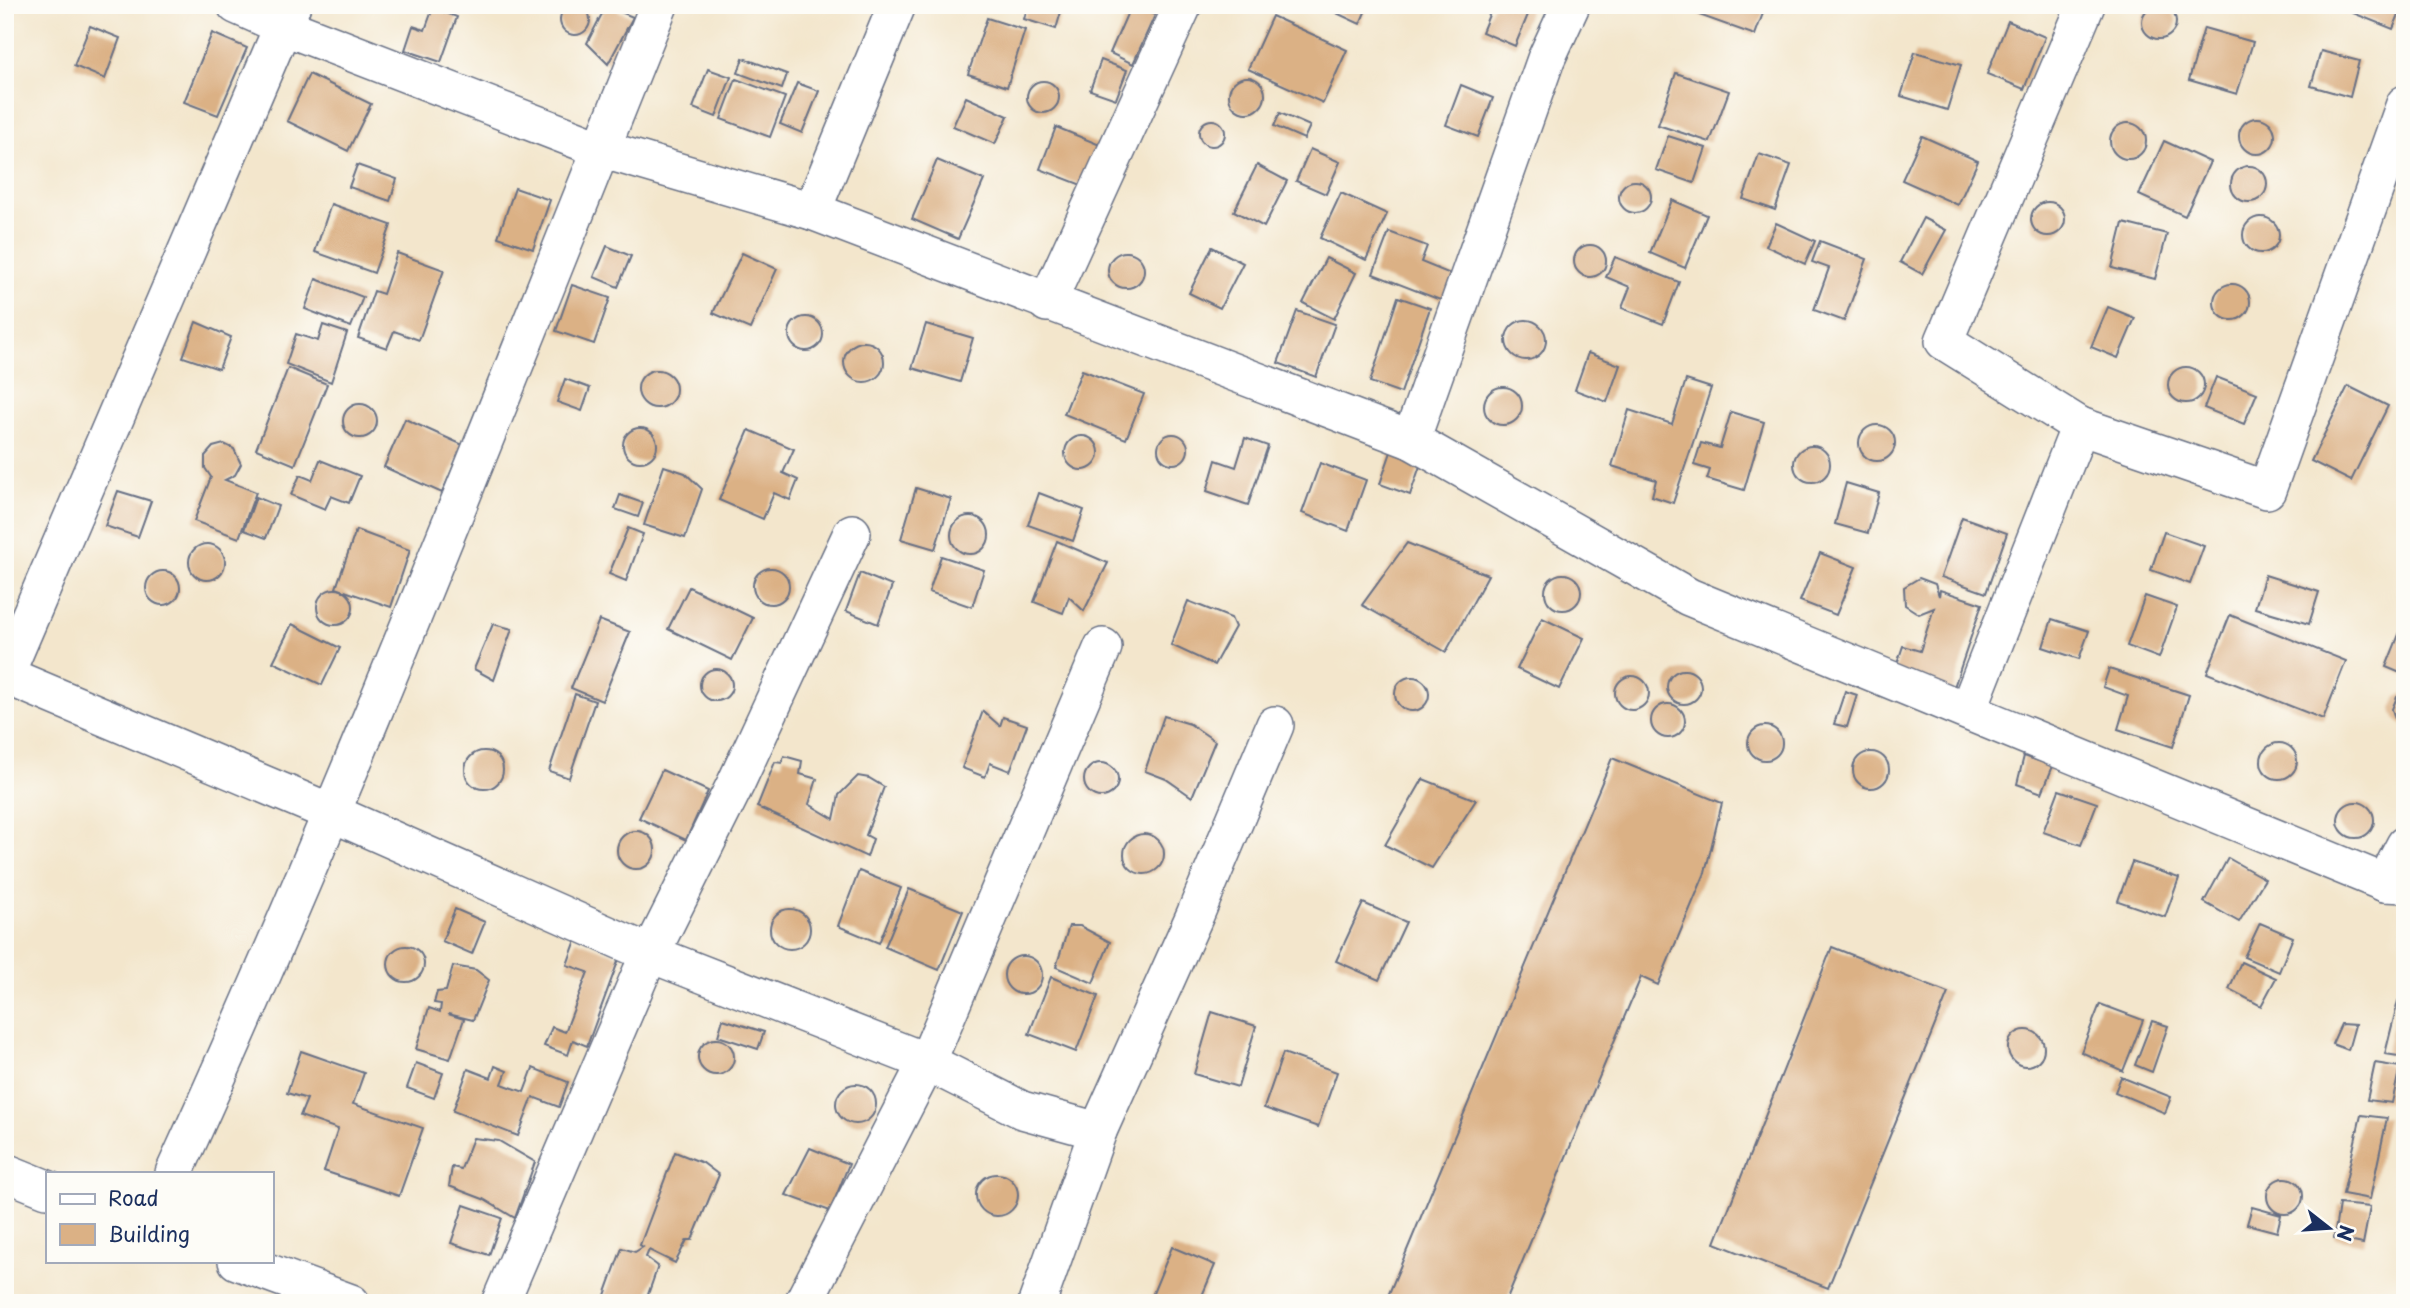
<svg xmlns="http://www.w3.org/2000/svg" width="2410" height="1308" font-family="'Playpen Sans',sans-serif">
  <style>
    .building { fill: #dbb185 }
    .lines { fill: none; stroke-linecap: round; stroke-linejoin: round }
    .minor-casing { stroke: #676f84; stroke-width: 40 }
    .minor { stroke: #fff; stroke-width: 37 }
  </style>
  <rect width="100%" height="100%" fill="#fdfcf7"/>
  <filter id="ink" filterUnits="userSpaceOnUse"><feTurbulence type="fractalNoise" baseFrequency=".0143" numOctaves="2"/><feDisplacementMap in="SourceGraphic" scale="14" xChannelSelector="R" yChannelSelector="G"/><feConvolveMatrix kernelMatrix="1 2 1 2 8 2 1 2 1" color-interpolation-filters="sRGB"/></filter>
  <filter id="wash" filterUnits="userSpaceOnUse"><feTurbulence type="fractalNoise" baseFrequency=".00686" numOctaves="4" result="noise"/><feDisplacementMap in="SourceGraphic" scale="28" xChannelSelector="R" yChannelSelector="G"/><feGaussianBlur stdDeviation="1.57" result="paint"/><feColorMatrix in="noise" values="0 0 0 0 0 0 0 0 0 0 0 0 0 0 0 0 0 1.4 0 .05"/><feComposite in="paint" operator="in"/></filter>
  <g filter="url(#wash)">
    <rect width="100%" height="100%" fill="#f3e6cc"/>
    <g id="blocks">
      <g class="building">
        <circle cx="575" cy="20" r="15"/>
        <circle cx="2159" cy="22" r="17"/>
        <path d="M 1028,5 L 1063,5 L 1056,29 L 1024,19 Z"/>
        <path d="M 1131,5 L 1155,15 L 1133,64 L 1110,53 Z"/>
        <path d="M 1332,5 L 1368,5 L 1360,24 L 1330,10 Z"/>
        <path d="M 1493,5 L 1532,5 L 1515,46 L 1482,32 Z"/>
        <path d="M 1702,5 L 1766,5 L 1755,35 L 1699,15 Z"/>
        <path d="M 2350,5 L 2403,5 L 2393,29 L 2348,11 Z"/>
        <path d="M 606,6 L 633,17 L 608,64 L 587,43 Z"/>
        <path d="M 433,8 L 457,17 L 441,62 L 405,50 L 413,26 L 425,30 Z"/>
        <path d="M 1272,16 L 1347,50 L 1323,103 L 1248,69 Z"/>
        <path d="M 987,18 L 1025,30 L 1007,87 L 968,74 Z"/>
        <path d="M 2008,21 L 2045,37 L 2024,89 L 1987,74 Z"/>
        <path d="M 90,26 L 120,38 L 105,79 L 74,66 Z"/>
        <path d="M 2204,28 L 2253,42 L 2237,94 L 2189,80 Z"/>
        <path d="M 212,33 L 247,48 L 218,115 L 184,102 Z"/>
        <path d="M 2321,51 L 2359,61 L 2350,97 L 2311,86 Z"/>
        <path d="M 1915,52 L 1961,65 L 1947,110 L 1901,96 Z"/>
        <path d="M 743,58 L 787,74 L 782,89 L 738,73 Z"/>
        <path d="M 1101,60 L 1127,70 L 1116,99 L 1090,90 Z"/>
        <path d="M 708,69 L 731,77 L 716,117 L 693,108 Z"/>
        <path d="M 1676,73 L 1729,91 L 1710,142 L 1658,125 Z"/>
        <path d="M 309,74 L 371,104 L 348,151 L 287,121 Z"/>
        <circle cx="1247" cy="95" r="18"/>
        <path d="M 736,79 L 785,97 L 770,137 L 721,119 Z"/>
        <circle cx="1043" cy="97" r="16"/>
        <path d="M 797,83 L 819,91 L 802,133 L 780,124 Z"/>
        <path d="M 1461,85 L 1493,98 L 1478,137 L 1446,125 Z"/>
        <path d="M 966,97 L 1008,116 L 995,144 L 953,126 Z"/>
        <path d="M 1280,113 L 1310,126 L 1304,139 L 1274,126 Z"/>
        <circle cx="2257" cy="136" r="18"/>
        <circle cx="1212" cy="133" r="13"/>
        <circle cx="2128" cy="141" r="18"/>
        <path d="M 1056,127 L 1100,145 L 1084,186 L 1040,169 Z"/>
        <path d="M 1668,136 L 1706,148 L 1694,183 L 1656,170 Z"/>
        <path d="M 1922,136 L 1978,161 L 1958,205 L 1902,180 Z"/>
        <path d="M 2164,141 L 2210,162 L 2185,216 L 2139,195 Z"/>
        <path d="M 1310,149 L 1340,162 L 1326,194 L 1296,181 Z"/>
        <path d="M 1759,154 L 1791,165 L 1775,210 L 1743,199 Z"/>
        <path d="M 937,160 L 984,180 L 958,239 L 912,219 Z"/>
        <path d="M 357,165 L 397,179 L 390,201 L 349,187 Z"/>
        <path d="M 1257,165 L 1287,181 L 1264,227 L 1234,211 Z"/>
        <circle cx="2249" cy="184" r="18"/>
        <circle cx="1635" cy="197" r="16"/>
        <path d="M 515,188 L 550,200 L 533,249 L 498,237 Z"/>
        <path d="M 1341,193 L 1387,214 L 1366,260 L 1320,238 Z"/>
        <path d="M 1672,200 L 1707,215 L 1685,268 L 1650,253 Z"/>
        <circle cx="2048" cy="219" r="17"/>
        <path d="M 331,204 L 391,225 L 374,273 L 315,252 Z"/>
        <circle cx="2261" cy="235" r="18"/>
        <path d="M 1923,218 L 1946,230 L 1922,274 L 1900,262 Z"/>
        <path d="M 1776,223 L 1815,241 L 1805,264 L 1766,246 Z"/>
        <path d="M 2123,223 L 2167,234 L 2155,279 L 2112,268 Z"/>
        <path d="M 1389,232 L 1427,246 L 1421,262 L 1458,277 L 1448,303 L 1373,274 Z"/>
        <path d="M 1820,241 L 1867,259 L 1844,321 L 1814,310 L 1829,268 L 1812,262 Z"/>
        <circle cx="1590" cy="261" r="16"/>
        <path d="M 607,246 L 631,256 L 618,287 L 594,277 Z"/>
        <path d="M 1212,247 L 1243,263 L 1220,308 L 1189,293 Z"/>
        <circle cx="1126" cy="270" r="18"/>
        <path d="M 397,253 L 444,270 L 419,340 L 394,331 L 387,348 L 358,338 L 374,291 L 383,294 Z"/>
        <path d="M 742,253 L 777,269 L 750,329 L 713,313 Z"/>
        <path d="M 1615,257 L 1679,282 L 1663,324 L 1622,308 L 1630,287 L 1606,277 Z"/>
        <path d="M 1326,258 L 1356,273 L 1334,319 L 1303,303 Z"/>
        <path d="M 316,279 L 363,297 L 351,327 L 305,309 Z"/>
        <circle cx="2232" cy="302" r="18"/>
        <path d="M 572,285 L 610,298 L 594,344 L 556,331 Z"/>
        <path d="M 1398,297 L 1430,308 L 1401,393 L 1370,382 Z"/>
        <path d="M 2108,307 L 2135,318 L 2118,358 L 2091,347 Z"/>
        <path d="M 1297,311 L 1335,324 L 1316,377 L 1278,363 Z"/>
        <circle cx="806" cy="334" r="17"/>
        <circle cx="1526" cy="340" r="20"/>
        <path d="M 196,322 L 231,337 L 219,369 L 183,357 Z"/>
        <path d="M 926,324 L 973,338 L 960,382 L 912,368 Z"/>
        <path d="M 323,325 L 347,333 L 331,382 L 286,364 L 296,334 L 318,341 Z"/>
        <circle cx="864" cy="362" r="20"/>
        <path d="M 1588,353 L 1620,365 L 1607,402 L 1575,390 Z"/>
        <circle cx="2186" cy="385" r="18"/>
        <path d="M 288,368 L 327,384 L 295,465 L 256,449 Z"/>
        <path d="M 1082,370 L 1144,394 L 1126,439 L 1064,414 Z"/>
        <circle cx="657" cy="389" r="19"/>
        <path d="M 2216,377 L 2257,393 L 2244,424 L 2204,408 Z"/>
        <path d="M 565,379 L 590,388 L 582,411 L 557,402 Z"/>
        <path d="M 1686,380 L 1711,388 L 1673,503 L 1652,496 L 1656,480 L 1612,466 L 1629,410 L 1672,424 Z"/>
        <path d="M 2348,386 L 2388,406 L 2351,481 L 2311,461 Z"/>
        <circle cx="1503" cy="406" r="19"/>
        <circle cx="360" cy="421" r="17"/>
        <path d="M 1731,412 L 1764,422 L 1744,490 L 1707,479 L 1710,470 L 1694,465 L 1701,443 L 1720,448 Z"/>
        <path d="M 405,419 L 463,445 L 442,493 L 384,467 Z"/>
        <circle cx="1877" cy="443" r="18"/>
        <circle cx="640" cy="445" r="17"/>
        <path d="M 749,430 L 794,449 L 783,473 L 798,480 L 790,500 L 774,493 L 763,519 L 719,500 Z"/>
        <circle cx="1173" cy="449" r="15"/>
        <circle cx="1082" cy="453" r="17"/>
        <path d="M 1245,438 L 1268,446 L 1248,505 L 1207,491 L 1216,460 L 1236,467 Z"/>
        <path d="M 224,444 L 234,449 L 241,464 L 235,475 L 225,480 L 256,492 L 239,538 L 194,521 L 211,477 L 205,468 L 205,456 L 213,447 Z"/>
        <circle cx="1812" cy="464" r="18"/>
        <path d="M 1392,449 L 1422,460 L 1410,495 L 1380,484 Z"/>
        <path d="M 320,460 L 360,476 L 349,503 L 331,496 L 325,509 L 291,495 L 300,475 L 312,480 Z"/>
        <path d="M 1320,463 L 1366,480 L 1348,531 L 1302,513 Z"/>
        <path d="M 664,466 L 685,473 L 702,489 L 685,538 L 644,525 Z"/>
        <path d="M 1846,483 L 1879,493 L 1868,533 L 1835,524 Z"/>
        <path d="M 916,488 L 951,499 L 935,549 L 901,539 Z"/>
        <path d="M 118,491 L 151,501 L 138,537 L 105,526 Z"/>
        <path d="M 1039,493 L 1084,510 L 1073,541 L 1028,525 Z"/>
        <path d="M 620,495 L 643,503 L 638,517 L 615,509 Z"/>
        <path d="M 256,497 L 278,506 L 266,538 L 244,530 Z"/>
        <circle cx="970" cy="535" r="19"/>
        <path d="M 1962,517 L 2007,533 L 1986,593 L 1941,577 Z"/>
        <path d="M 628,528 L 643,534 L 626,581 L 609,574 Z"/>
        <path d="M 356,530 L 410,550 L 391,607 L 336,588 Z"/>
        <path d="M 2164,532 L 2204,546 L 2190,584 L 2151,570 Z"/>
        <path d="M 1057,541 L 1108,563 L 1084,611 L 1069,597 L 1063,613 L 1034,602 Z"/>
        <path d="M 1407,543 L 1488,575 L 1446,652 L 1362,605 Z"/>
        <circle cx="207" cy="562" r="18"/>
        <path d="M 1820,553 L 1856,567 L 1836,615 L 1800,601 Z"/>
        <path d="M 941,556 L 984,570 L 972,607 L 929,592 Z"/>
        <circle cx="771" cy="586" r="18"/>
        <circle cx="163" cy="588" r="17"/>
        <path d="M 860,573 L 892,586 L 878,624 L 846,611 Z"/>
        <circle cx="1563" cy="592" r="18"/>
        <path d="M 2265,575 L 2319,592 L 2309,624 L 2255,608 Z"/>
        <path d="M 1919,578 L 1935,584 L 1939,596 L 1940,590 L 1982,604 L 1951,696 L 1893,676 L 1903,646 L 1920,651 L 1934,608 L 1919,614 L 1905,605 L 1904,587 Z"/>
        <path d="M 689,587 L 753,618 L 732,660 L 668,629 Z"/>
        <circle cx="335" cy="607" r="18"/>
        <path d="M 2145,596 L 2177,607 L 2159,658 L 2127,646 Z"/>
        <path d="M 1188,601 L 1231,618 L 1235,627 L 1214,665 L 1171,645 Z"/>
        <path d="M 2230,615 L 2346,661 L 2323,719 L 2207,673 Z"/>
        <path d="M 1542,618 L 1584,638 L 1559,689 L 1517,669 Z"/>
        <path d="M 2052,619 L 2089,631 L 2079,659 L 2043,647 Z"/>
        <path d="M 599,620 L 630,632 L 602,701 L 571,688 Z"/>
        <path d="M 292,624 L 340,648 L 322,685 L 273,662 Z"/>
        <path d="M 493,624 L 512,629 L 494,680 L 474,669 Z"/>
        <path d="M 2400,632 L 2405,634 L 2405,675 L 2386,667 Z"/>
        <path d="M 2109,669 L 2189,695 L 2173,747 L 2118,729 L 2128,696 L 2103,687 Z"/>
        <circle cx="716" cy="685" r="16"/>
        <circle cx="1684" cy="687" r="17"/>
        <circle cx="1632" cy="693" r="17"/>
        <circle cx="1412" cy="694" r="17"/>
        <path d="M 1845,691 L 1857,695 L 1847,727 L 1834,724 Z"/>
        <path d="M 2405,692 L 2405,727 L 2395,719 L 2392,709 L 2397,697 Z"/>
        <path d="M 575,694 L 595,701 L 569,778 L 549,771 Z"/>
        <circle cx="1668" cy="721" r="17"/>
        <path d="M 983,711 L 1000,726 L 1003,717 L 1027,725 L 1010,771 L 990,763 L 985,777 L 962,768 Z"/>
        <path d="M 1164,716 L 1190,724 L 1215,741 L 1192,797 L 1166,779 L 1145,771 Z"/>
        <circle cx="1765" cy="743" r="17"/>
        <circle cx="2279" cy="761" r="18"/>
        <circle cx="484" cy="770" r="19"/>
        <circle cx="1871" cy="770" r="18"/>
        <path d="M 784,756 L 802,761 L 800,774 L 817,779 L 809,804 L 834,819 L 839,795 L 858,776 L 869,778 L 884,787 L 866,835 L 873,839 L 867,857 L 757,807 L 775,762 L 782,763 Z"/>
        <path d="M 2024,756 L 2053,766 L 2042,793 L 2017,784 Z"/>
        <path d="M 1612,758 L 1722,803 L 1705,873 L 1658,985 L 1641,977 L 1505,1303 L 1385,1303 Z"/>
        <circle cx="1101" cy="780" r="17"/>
        <path d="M 662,770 L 708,791 L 686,840 L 639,818 Z"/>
        <path d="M 1423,779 L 1476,800 L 1432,868 L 1385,845 Z"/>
        <path d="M 2059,790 L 2097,803 L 2081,845 L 2043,832 Z"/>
        <circle cx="2356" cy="820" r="18"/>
        <circle cx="636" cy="850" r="19"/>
        <circle cx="1144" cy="854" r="20"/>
        <path d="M 2228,858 L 2265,879 L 2239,922 L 2204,902 Z"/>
        <path d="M 2132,862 L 2179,878 L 2165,917 L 2118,901 Z"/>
        <path d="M 859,871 L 901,888 L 879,943 L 838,926 Z"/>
        <path d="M 909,889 L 963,911 L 939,970 L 885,947 Z"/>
        <path d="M 1363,903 L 1406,922 L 1379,980 L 1336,961 Z"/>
        <path d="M 455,909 L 485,922 L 472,954 L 442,941 Z"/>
        <circle cx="790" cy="929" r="20"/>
        <path d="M 2260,923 L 2293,937 L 2279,972 L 2244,957 Z"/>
        <path d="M 1069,926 L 1080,926 L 1110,942 L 1093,983 L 1056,967 Z"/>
        <path d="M 576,940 L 620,956 L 587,1046 L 573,1040 L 568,1055 L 544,1046 L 552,1027 L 565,1032 L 588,972 L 567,965 Z"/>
        <circle cx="406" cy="964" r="18"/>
        <path d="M 1832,947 L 1948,993 L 1828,1288 L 1715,1243 Z"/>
        <circle cx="1023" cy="975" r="19"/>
        <path d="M 2241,962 L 2276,978 L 2261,1006 L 2229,989 Z"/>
        <path d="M 453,966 L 476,970 L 489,980 L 473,1020 L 448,1014 L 464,1019 L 450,1059 L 416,1049 L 429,1008 L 440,1012 L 441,1004 L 434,1003 L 437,992 L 446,991 Z"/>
        <path d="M 1051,977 L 1098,996 L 1076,1052 L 1029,1034 Z"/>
        <path d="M 2398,1001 L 2405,1003 L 2405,1057 L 2385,1054 Z"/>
        <path d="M 2100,1004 L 2143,1020 L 2123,1071 L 2081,1052 Z"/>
        <path d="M 1212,1012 L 1256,1026 L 1238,1087 L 1194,1074 Z"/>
        <path d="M 723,1019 L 764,1032 L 758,1049 L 718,1036 Z"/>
        <path d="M 2152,1021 L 2168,1026 L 2152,1072 L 2135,1065 Z"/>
        <path d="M 2341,1024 L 2355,1025 L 2348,1050 L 2332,1044 Z"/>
        <circle cx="2026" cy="1048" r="18"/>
        <circle cx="716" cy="1057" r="18"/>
        <path d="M 301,1051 L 364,1073 L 353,1104 L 423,1128 L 399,1196 L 324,1171 L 338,1129 L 300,1116 L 307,1099 L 287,1093 Z"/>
        <path d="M 1283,1053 L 1337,1072 L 1318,1127 L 1264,1108 Z"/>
        <path d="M 416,1063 L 443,1073 L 434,1098 L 407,1088 Z"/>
        <path d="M 2375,1063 L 2400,1067 L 2392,1103 L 2367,1100 Z"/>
        <path d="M 495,1066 L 507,1071 L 502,1084 L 524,1092 L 533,1068 L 568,1082 L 559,1107 L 533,1097 L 518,1136 L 453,1111 L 468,1069 L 491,1078 Z"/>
        <path d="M 2121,1077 L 2171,1097 L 2165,1113 L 2115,1092 Z"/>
        <circle cx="856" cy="1104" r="20"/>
        <path d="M 2361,1115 L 2387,1118 L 2370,1199 L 2343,1194 Z"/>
        <path d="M 473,1138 L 499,1141 L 535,1162 L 515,1218 L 483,1199 L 449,1186 L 452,1167 L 461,1169 Z"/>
        <path d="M 810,1148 L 849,1164 L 830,1211 L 786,1195 Z"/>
        <path d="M 675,1152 L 703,1163 L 719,1175 L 692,1240 L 687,1240 L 675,1263 L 649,1250 L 646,1257 L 658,1266 L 645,1303 L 618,1303 L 604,1298 L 622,1248 L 635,1252 L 643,1247 L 640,1245 Z"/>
        <circle cx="997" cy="1195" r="21"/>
        <circle cx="2285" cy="1196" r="18"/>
        <path d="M 2339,1204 L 2370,1207 L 2363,1244 L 2334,1238 Z"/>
        <path d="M 464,1205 L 502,1218 L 489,1255 L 451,1243 Z"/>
        <path d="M 2252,1207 L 2281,1215 L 2277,1232 L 2247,1224 Z"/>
        <path d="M 1172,1247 L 1215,1265 L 1199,1303 L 1149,1303 Z"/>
      </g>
    </g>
  </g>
  <g filter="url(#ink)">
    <use href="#blocks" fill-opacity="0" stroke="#676f84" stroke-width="2"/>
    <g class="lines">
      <defs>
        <g id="minor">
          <path d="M 236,5 L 283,26 L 601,149 L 812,211 L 1411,440 L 1689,597 L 2385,883 L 2405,884"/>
          <path d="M 812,211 L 897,5"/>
          <path d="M 1047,303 L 1183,5"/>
          <path d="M 2080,426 L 1944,341 L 2086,5"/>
          <path d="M 1411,440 L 1546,59 L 1571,5"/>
          <path d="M 5,675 L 332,813 L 651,954 L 927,1062 L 1022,1110 L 1098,1131 L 1195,915 L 1275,725"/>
          <path d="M 5,675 L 292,5"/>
          <path d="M 1968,710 L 2080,426 L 2267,490 L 2405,104"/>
          <path d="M 2385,883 L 2405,845"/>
          <path d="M 5,1172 L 47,1189"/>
          <path d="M 174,1173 C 349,790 501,396 659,5"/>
          <path d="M 237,1261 L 351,1303"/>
          <path d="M 500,1303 L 641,973 L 736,783 L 852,533"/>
          <path d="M 803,1303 L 927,1062 L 1103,647"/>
          <path d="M 1037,1303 L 1098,1131"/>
        </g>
      </defs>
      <use href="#minor" class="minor-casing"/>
      <use href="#minor" class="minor"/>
    </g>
  </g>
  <rect width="2410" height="1308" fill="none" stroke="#fdfcf7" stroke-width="28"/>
  <rect x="46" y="1172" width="228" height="91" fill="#fdfcf7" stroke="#a3aaba" stroke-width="2"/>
  <rect x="60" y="1194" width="35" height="10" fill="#ffffff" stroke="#a3aaba" stroke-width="2"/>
  <text x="108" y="1206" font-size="21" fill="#1b2f5e">Road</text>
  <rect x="60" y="1224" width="35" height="21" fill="#dbb185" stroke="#a3aaba" stroke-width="2"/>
  <text x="108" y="1242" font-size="21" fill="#1b2f5e">Building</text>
  <g transform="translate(2329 1228) rotate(107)" stroke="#fdfcf7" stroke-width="5" paint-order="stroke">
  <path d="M0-5L12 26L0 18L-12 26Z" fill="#1b2f5e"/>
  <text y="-10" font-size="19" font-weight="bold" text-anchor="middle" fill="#1b2f5e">N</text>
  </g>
</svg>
